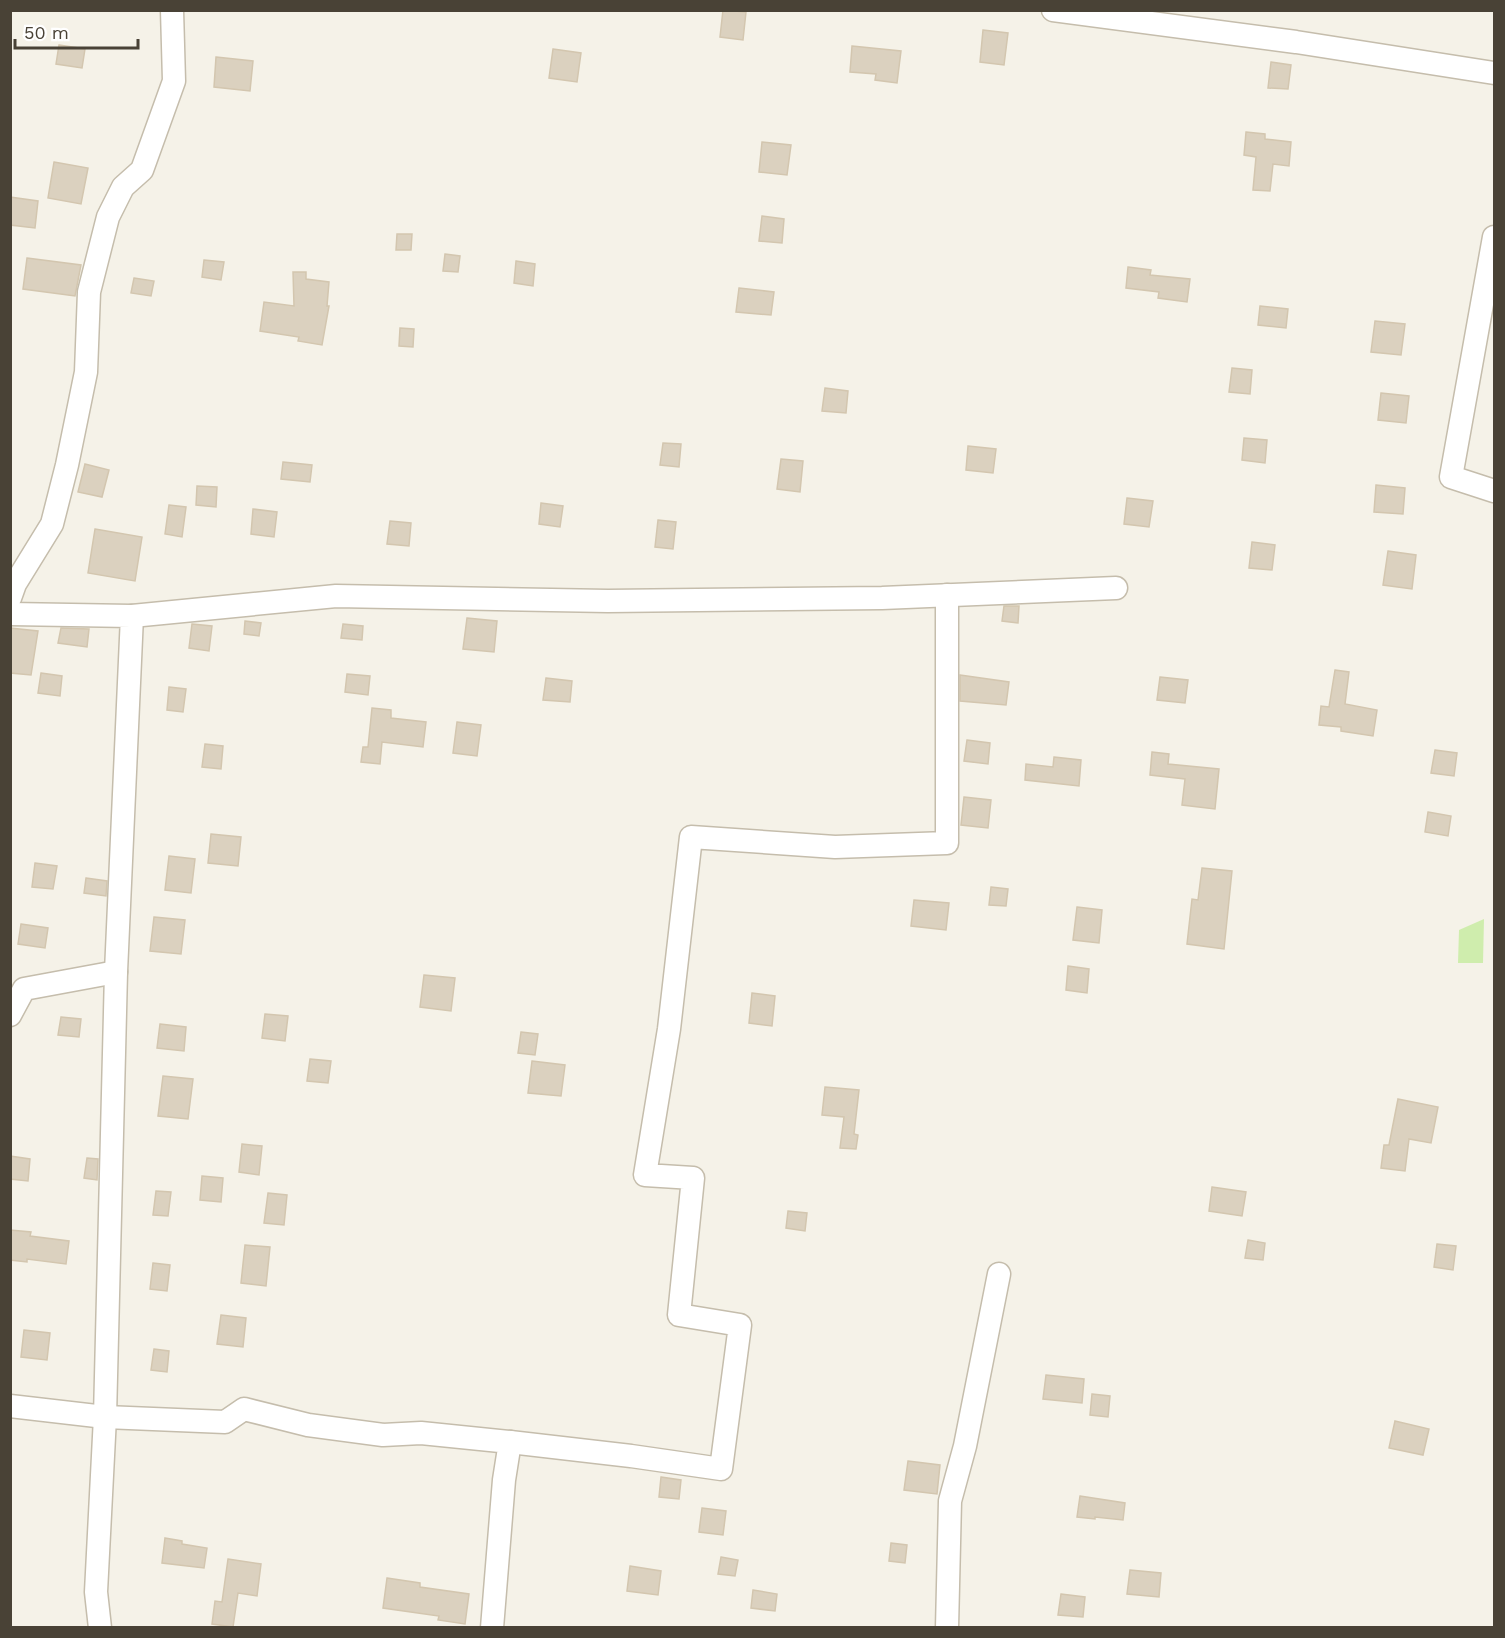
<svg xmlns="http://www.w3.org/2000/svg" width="1505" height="1638" font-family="'Work Sans',sans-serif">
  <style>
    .green { fill: #cfedad }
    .building { fill: #dbd1bf; stroke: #d3c6af; stroke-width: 1.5 }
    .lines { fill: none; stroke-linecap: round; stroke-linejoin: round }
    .minor-casing { stroke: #c5bdac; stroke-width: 25 }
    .minor { stroke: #fff; stroke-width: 22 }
  </style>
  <rect width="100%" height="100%" fill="#f5f2e8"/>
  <path class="green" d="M 1484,919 L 1483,963 L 1458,963 L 1459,930 Z"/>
  <g class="building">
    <path d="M 723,10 L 746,12 L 743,40 L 720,37 Z"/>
    <path d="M 983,30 L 1008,33 L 1004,65 L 980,62 Z"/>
    <path d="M 59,45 L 85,49 L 82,68 L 56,64 Z"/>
    <path d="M 852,46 L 901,51 L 897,83 L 875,80 L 876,74 L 850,72 Z"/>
    <path d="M 553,49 L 581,53 L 577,82 L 549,78 Z"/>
    <path d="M 216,57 L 253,61 L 250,91 L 214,87 Z"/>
    <path d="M 1271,62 L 1291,65 L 1288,89 L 1268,88 Z"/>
    <path d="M 1246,132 L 1265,134 L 1265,139 L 1291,142 L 1289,166 L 1273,164 L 1270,191 L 1253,190 L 1256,157 L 1244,155 Z"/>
    <path d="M 762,142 L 791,145 L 787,175 L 759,172 Z"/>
    <path d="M 54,162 L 88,168 L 81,204 L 48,198 Z"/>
    <path d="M 10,197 L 38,201 L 35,228 L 10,225 Z"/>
    <path d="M 762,216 L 784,219 L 782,243 L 759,241 Z"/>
    <path d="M 397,234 L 412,234 L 411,250 L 396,250 Z"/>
    <path d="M 445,254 L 460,256 L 458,272 L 443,271 Z"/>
    <path d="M 27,258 L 81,265 L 75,296 L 23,289 Z"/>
    <path d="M 204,260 L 224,262 L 221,280 L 202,277 Z"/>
    <path d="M 516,261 L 535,264 L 533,286 L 514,283 Z"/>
    <path d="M 1128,267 L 1151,270 L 1150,275 L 1190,279 L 1187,302 L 1158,298 L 1159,292 L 1126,288 Z"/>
    <path d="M 293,272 L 306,272 L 306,279 L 329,282 L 327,306 L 329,306 L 322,345 L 298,341 L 299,337 L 260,331 L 264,302 L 294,306 Z"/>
    <path d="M 134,278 L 154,281 L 151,296 L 131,293 Z"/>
    <path d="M 739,288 L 774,292 L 771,315 L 736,312 Z"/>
    <path d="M 1260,306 L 1288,309 L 1286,328 L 1258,325 Z"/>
    <path d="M 1375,321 L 1405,324 L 1401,355 L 1371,352 Z"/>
    <path d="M 400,328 L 414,329 L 413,347 L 399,346 Z"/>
    <path d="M 1232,368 L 1252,370 L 1250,394 L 1229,392 Z"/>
    <path d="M 825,388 L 848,391 L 846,413 L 822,411 Z"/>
    <path d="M 1381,393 L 1409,396 L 1406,423 L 1378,420 Z"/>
    <path d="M 1244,438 L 1267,440 L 1265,463 L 1242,460 Z"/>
    <path d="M 663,443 L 681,444 L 679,467 L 660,465 Z"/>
    <path d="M 968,446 L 996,449 L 993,473 L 966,470 Z"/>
    <path d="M 781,459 L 803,461 L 800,492 L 777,489 Z"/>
    <path d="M 283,462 L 312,465 L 310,482 L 281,479 Z"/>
    <path d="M 85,464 L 109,470 L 102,497 L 78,492 Z"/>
    <path d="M 1376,485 L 1405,488 L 1403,514 L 1374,512 Z"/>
    <path d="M 197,486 L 217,487 L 216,507 L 196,505 Z"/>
    <path d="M 1127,498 L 1153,501 L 1149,527 L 1124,524 Z"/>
    <path d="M 541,503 L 563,506 L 560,527 L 539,524 Z"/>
    <path d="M 169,505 L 186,507 L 182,537 L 165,534 Z"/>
    <path d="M 253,509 L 277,512 L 274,537 L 251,534 Z"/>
    <path d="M 658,520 L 676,522 L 673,549 L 655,547 Z"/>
    <path d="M 390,521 L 411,523 L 409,546 L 387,544 Z"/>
    <path d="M 95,529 L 142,537 L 135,581 L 88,573 Z"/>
    <path d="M 1252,542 L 1275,545 L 1272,570 L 1249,568 Z"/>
    <path d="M 1388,551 L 1416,555 L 1412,589 L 1383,585 Z"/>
    <path d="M 1004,606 L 1019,606 L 1018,623 L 1002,621 Z"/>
    <path d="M 467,618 L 497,621 L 494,652 L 463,649 Z"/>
    <path d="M 245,621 L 261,623 L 259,636 L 244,634 Z"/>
    <path d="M 192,624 L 212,626 L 209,651 L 189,648 Z"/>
    <path d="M 343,624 L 363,626 L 362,640 L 341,638 Z"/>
    <path d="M 10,628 L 38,631 L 31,675 L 10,673 Z"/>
    <path d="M 61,628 L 89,629 L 87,647 L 58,643 Z"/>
    <path d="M 1335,670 L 1349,672 L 1345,704 L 1377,710 L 1373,736 L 1341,731 L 1341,727 L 1319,725 L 1321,706 L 1329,707 Z"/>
    <path d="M 41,673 L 62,676 L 60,696 L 38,693 Z"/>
    <path d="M 347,674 L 370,676 L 368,695 L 345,692 Z"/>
    <path d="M 960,675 L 1009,682 L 1006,705 L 960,701 Z"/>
    <path d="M 1160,677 L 1188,680 L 1185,703 L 1157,700 Z"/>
    <path d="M 546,678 L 572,681 L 570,702 L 543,700 Z"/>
    <path d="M 169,687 L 186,689 L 183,712 L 167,710 Z"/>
    <path d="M 372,708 L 391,710 L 391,718 L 426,722 L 423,747 L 382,742 L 380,764 L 361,762 L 363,747 L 368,747 Z"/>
    <path d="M 457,722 L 481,725 L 477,756 L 453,753 Z"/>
    <path d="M 967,740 L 990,743 L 988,764 L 964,761 Z"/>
    <path d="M 205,744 L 223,746 L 221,769 L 202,767 Z"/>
    <path d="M 1435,750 L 1457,753 L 1454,776 L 1431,773 Z"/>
    <path d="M 1152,752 L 1169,754 L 1168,764 L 1219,769 L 1215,809 L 1182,805 L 1185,779 L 1150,775 Z"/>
    <path d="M 1054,757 L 1081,760 L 1079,786 L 1025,780 L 1026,764 L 1053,767 Z"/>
    <path d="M 964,797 L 991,800 L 988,828 L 961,825 Z"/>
    <path d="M 1428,812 L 1451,816 L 1448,836 L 1425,832 Z"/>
    <path d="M 211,834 L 241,837 L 238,866 L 208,863 Z"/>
    <path d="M 169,856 L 195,859 L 191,893 L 165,890 Z"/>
    <path d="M 35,863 L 57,866 L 53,889 L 32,887 Z"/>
    <path d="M 1202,868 L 1232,871 L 1224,949 L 1187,944 L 1192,899 L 1198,900 Z"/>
    <path d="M 86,878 L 107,881 L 106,896 L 84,893 Z"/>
    <path d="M 991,887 L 1008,889 L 1006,906 L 989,905 Z"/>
    <path d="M 914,900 L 949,903 L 946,930 L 911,926 Z"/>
    <path d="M 1077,907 L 1102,910 L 1099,943 L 1073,940 Z"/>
    <path d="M 154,917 L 185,920 L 181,954 L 150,951 Z"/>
    <path d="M 21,924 L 48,928 L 45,948 L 18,944 Z"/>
    <path d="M 1068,966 L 1089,969 L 1087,993 L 1066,990 Z"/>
    <path d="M 424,975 L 455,978 L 451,1011 L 420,1007 Z"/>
    <path d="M 752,993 L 775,996 L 772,1026 L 749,1023 Z"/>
    <path d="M 265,1014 L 288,1016 L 285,1041 L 262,1038 Z"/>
    <path d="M 61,1017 L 81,1019 L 79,1037 L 58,1035 Z"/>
    <path d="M 160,1024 L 186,1027 L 184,1051 L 157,1048 Z"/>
    <path d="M 521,1032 L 538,1034 L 535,1055 L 518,1053 Z"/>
    <path d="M 310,1059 L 331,1061 L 328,1083 L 307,1081 Z"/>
    <path d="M 532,1061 L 565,1065 L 561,1096 L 528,1093 Z"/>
    <path d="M 163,1076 L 193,1079 L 188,1119 L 158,1116 Z"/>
    <path d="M 825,1087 L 859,1090 L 854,1134 L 858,1135 L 856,1149 L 840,1148 L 844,1117 L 822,1115 Z"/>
    <path d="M 1398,1099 L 1438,1107 L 1431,1143 L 1409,1139 L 1405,1171 L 1381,1168 L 1384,1145 L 1389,1145 Z"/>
    <path d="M 242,1144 L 262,1146 L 259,1175 L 239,1172 Z"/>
    <path d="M 10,1156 L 30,1159 L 28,1181 L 10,1179 Z"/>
    <path d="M 87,1158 L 98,1159 L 97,1180 L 84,1178 Z"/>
    <path d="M 202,1176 L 223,1178 L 221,1202 L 200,1200 Z"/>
    <path d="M 1212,1187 L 1246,1192 L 1242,1216 L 1209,1211 Z"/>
    <path d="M 156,1191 L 171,1192 L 168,1216 L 153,1215 Z"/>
    <path d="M 268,1193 L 287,1195 L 284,1225 L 264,1223 Z"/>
    <path d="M 788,1211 L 807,1213 L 805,1231 L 786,1228 Z"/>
    <path d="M 10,1230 L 31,1232 L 30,1236 L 69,1241 L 66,1264 L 27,1259 L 27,1262 L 10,1260 Z"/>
    <path d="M 1248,1240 L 1265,1243 L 1263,1260 L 1245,1258 Z"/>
    <path d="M 1437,1244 L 1456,1246 L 1453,1270 L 1434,1267 Z"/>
    <path d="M 245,1245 L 270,1247 L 266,1286 L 241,1283 Z"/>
    <path d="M 153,1263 L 170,1265 L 167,1291 L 150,1289 Z"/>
    <path d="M 221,1315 L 246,1318 L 243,1347 L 217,1344 Z"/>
    <path d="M 24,1330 L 50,1333 L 47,1360 L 21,1357 Z"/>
    <path d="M 154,1349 L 169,1351 L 167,1372 L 151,1370 Z"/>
    <path d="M 1046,1375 L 1084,1379 L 1082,1403 L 1043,1399 Z"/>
    <path d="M 1092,1394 L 1110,1396 L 1108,1417 L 1090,1415 Z"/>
    <path d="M 1395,1421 L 1429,1429 L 1423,1455 L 1389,1448 Z"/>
    <path d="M 908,1461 L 940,1465 L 937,1494 L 904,1490 Z"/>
    <path d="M 661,1477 L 681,1480 L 679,1499 L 659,1497 Z"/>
    <path d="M 1080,1496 L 1125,1503 L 1123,1520 L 1095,1517 L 1095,1519 L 1077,1517 Z"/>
    <path d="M 702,1508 L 726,1511 L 723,1535 L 699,1532 Z"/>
    <path d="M 165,1538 L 182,1541 L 182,1544 L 207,1548 L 204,1568 L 162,1563 Z"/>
    <path d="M 891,1543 L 907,1545 L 905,1563 L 889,1561 Z"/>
    <path d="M 721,1557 L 738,1560 L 735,1576 L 718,1574 Z"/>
    <path d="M 228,1559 L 261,1564 L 257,1596 L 238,1593 L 233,1627 L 212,1624 L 215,1601 L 222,1602 Z"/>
    <path d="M 630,1566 L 661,1571 L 658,1595 L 627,1591 Z"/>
    <path d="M 1130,1570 L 1161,1573 L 1159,1597 L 1127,1594 Z"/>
    <path d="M 387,1578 L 420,1583 L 420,1587 L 469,1594 L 465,1624 L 438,1620 L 439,1616 L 383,1608 Z"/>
    <path d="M 753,1590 L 777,1594 L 775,1611 L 751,1608 Z"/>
    <path d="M 1061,1594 L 1085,1597 L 1083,1617 L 1058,1615 Z"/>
  </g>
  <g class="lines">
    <defs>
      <g id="minor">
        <path d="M 1053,10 L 1296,42 L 1494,73"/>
        <path d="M 1494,237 L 1451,477 L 1494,491"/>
        <path d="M 10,598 L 15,584 L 52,524 L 67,465 L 86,372 L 89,292 L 108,217 L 123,187 L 142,170 L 174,81 L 172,10"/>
        <path d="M 10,614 L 132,616 L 116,972 L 105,1417 L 96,1592 L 100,1628"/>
        <path d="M 132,616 L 336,596 L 608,601 L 882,598 L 1116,588"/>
        <path d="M 10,1015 L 24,989 L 116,972"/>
        <path d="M 10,1406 L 105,1417 L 225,1422 L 244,1409 L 308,1425 L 383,1435 L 421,1433 L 510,1442 L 504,1480 L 492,1628"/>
        <path d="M 510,1442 L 631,1456 L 721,1469 L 740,1325 L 679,1315 L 693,1178 L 645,1175 L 669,1029 L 691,837 L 835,847 L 947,843 L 947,595"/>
        <path d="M 947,1628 L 950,1501 L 965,1446 L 999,1274"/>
      </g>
    </defs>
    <use href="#minor" class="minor-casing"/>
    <use href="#minor" class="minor"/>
  </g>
  <rect width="1505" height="1638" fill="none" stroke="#494236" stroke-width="24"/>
  <path d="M15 39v9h123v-9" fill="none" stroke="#494236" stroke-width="3"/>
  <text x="24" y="39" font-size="18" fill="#494236" stroke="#ffffff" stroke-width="4.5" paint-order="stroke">50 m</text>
</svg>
